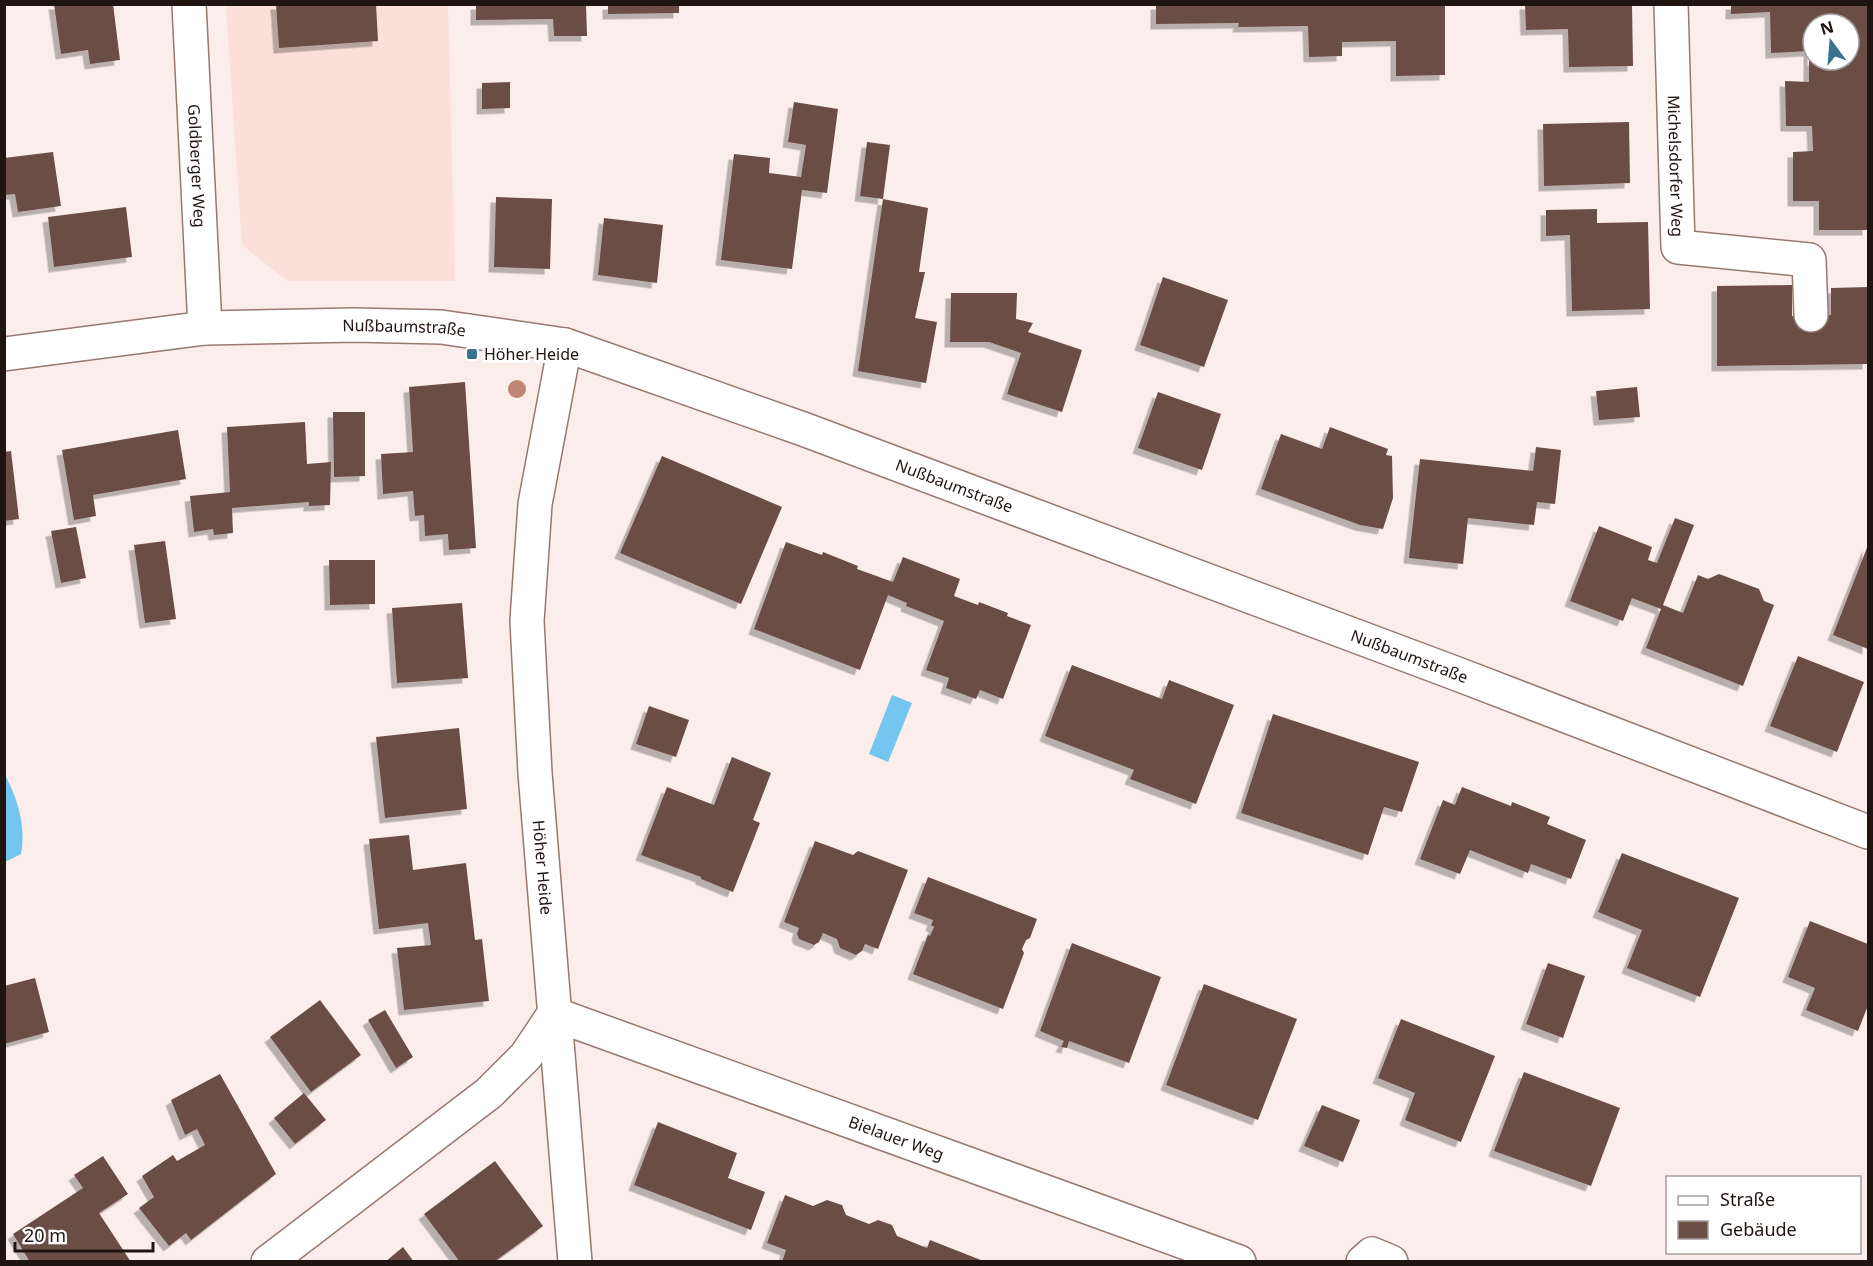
<svg xmlns="http://www.w3.org/2000/svg" width="1873" height="1266" font-family="'Noto Sans',sans-serif">
  <style>
    .built { fill: #fae0d8 }
    .water { fill: #74c6f0 }
    .building { fill: #6b4e45; fill-rule: evenodd; filter: url(#shadow) }
    .lines { fill: none; stroke-linecap: round; stroke-linejoin: round }
    .minor-casing { stroke: #98796f; stroke-width: 36 }
    .minor { stroke: #fff; stroke-width: 33 }
    .tree { fill: #be8674 }
    .poi-dot { fill: #3b728d; stroke: #fefefe; stroke-width: 2 }
    .labels { text-anchor: middle; stroke-width: 6; stroke-linejoin: round; paint-order: stroke }
    .street-label { font-size: 16px; fill: #201411; stroke: #fefefe }
    .poi-label { font-size: 16px; fill: #201411; stroke: #fefefe; text-anchor: start }
  </style>
  <defs>
    <filter id="shadow"><feDropShadow dx="-5.5" dy="5.5" stdDeviation="0" flood-color="#0004"/></filter>
  </defs>
  <rect width="100%" height="100%" fill="#fbede9"/>
  <path class="built" d="M 226,5 L 448,5 L 455,281 L 287,281 L 242,245 Z"/>
  <g class="water">
    <path d="M 892,695 L 912,703 L 888,762 L 869,754 Z"/>
    <path d="M 5,775 C 18,799 26,827 21,854 L 5,862 Z"/>
  </g>
  <g class="building">
    <path d="M 54,4 L 113,4 L 120,60 L 90,64 L 88,50 L 61,54 Z"/>
    <path d="M 276,4 L 376,4 L 378,41 L 279,48 Z"/>
    <path d="M 476,4 L 586,4 L 587,36 L 554,36 L 553,19 L 476,20 Z"/>
    <path d="M 608,4 L 679,4 L 679,13 L 608,14 Z"/>
    <path d="M 1156,4 L 1445,4 L 1445,75 L 1396,76 L 1396,41 L 1342,42 L 1342,56 L 1309,57 L 1308,26 L 1238,27 L 1239,23 L 1156,24 Z"/>
    <path d="M 1525,4 L 1632,4 L 1633,66 L 1569,67 L 1568,29 L 1526,30 Z"/>
    <path d="M 1731,4 L 1774,4 L 1774,6 L 1868,4 L 1868,230 L 1819,230 L 1819,201 L 1793,201 L 1793,152 L 1813,151 L 1812,126 L 1786,126 L 1785,81 L 1809,82 L 1809,51 L 1771,53 L 1770,12 L 1731,14 ZM 1813,24 L 1849,24 L 1849,60 L 1813,60 Z"/>
    <path d="M 510,82 L 510,108 L 482,109 L 482,83 Z"/>
    <path d="M 794,102 L 838,109 L 827,193 L 802,190 L 792,269 L 721,260 L 734,154 L 770,158 L 769,173 L 801,177 L 806,145 L 788,142 Z"/>
    <path d="M 1629,122 L 1630,183 L 1544,186 L 1543,124 Z"/>
    <path d="M 867,142 L 890,145 L 883,199 L 928,208 L 919,272 L 925,272 L 915,318 L 937,322 L 926,383 L 858,371 L 883,199 L 860,196 Z"/>
    <path d="M 53,152 L 61,206 L 18,212 L 15,194 L 4,195 L 4,158 Z"/>
    <path d="M 496,197 L 552,199 L 550,269 L 494,267 Z"/>
    <path d="M 126,207 L 132,257 L 54,267 L 48,217 Z"/>
    <path d="M 1597,209 L 1597,223 L 1648,222 L 1650,309 L 1572,311 L 1570,235 L 1546,236 L 1546,210 Z"/>
    <path d="M 604,218 L 663,225 L 657,283 L 598,275 Z"/>
    <path d="M 1163,277 L 1228,300 L 1204,367 L 1140,345 Z"/>
    <path d="M 1792,285 L 1792,316 L 1831,315 L 1831,288 L 1868,287 L 1868,364 L 1717,366 L 1717,286 Z"/>
    <path d="M 951,293 L 1017,293 L 1016,319 L 1033,323 L 1028,332 L 1082,350 L 1062,412 L 1007,394 L 1021,353 L 989,342 L 950,342 Z"/>
    <path d="M 465,382 L 476,548 L 449,550 L 448,534 L 425,536 L 424,515 L 415,516 L 413,491 L 383,494 L 381,454 L 413,452 L 409,387 Z"/>
    <path d="M 1637,387 L 1640,417 L 1599,420 L 1596,391 Z"/>
    <path d="M 1158,392 L 1221,414 L 1202,470 L 1138,448 Z"/>
    <path d="M 333,412 L 365,412 L 365,476 L 334,477 Z"/>
    <path d="M 305,422 L 307,464 L 331,462 L 330,505 L 309,506 L 309,502 L 232,508 L 233,533 L 214,535 L 213,529 L 194,532 L 190,496 L 230,492 L 227,427 Z"/>
    <path d="M 1330,427 L 1388,449 L 1386,455 L 1392,456 L 1393,498 L 1383,529 L 1360,525 L 1261,489 L 1281,434 L 1322,449 Z"/>
    <path d="M 178,430 L 186,479 L 93,495 L 96,516 L 74,520 L 62,450 Z"/>
    <path d="M 1536,447 L 1561,450 L 1555,504 L 1537,502 L 1534,525 L 1468,518 L 1463,564 L 1409,558 L 1420,459 L 1533,471 Z"/>
    <path d="M 11,451 L 19,519 L 4,521 L 4,452 Z"/>
    <path d="M 662,456 L 782,507 L 741,604 L 620,553 Z"/>
    <path d="M 1675,518 L 1694,525 L 1663,605 L 1683,613 L 1698,575 L 1708,579 L 1719,574 L 1759,589 L 1764,601 L 1774,605 L 1743,686 L 1646,648 L 1661,609 L 1632,598 L 1623,621 L 1570,601 L 1599,526 L 1652,547 L 1648,560 L 1657,563 Z"/>
    <path d="M 76,527 L 86,578 L 61,583 L 51,531 Z"/>
    <path d="M 165,541 L 176,619 L 145,623 L 134,545 Z"/>
    <path d="M 786,542 L 822,555 L 823,552 L 858,566 L 857,569 L 893,582 L 903,557 L 960,579 L 954,596 L 978,605 L 979,602 L 1008,613 L 1007,616 L 1031,625 L 1003,699 L 980,690 L 976,699 L 946,688 L 949,678 L 926,670 L 944,621 L 906,606 L 907,603 L 888,595 L 860,670 L 754,629 Z"/>
    <path d="M 1868,545 L 1868,649 L 1833,635 Z"/>
    <path d="M 329,560 L 375,560 L 375,604 L 330,605 Z"/>
    <path d="M 462,603 L 468,678 L 397,683 L 392,608 Z"/>
    <path d="M 1798,656 L 1864,682 L 1837,752 L 1770,726 Z"/>
    <path d="M 1072,665 L 1162,699 L 1169,680 L 1234,705 L 1196,804 L 1130,779 L 1134,770 L 1045,736 Z"/>
    <path d="M 649,706 L 689,720 L 676,757 L 636,744 Z"/>
    <path d="M 1273,714 L 1419,762 L 1402,812 L 1384,807 L 1368,855 L 1241,813 Z"/>
    <path d="M 459,728 L 467,809 L 385,818 L 376,737 Z"/>
    <path d="M 732,757 L 771,773 L 753,820 L 760,823 L 733,892 L 701,879 L 701,877 L 641,855 L 667,787 L 714,805 Z"/>
    <path d="M 1462,787 L 1511,806 L 1512,802 L 1550,817 L 1547,824 L 1586,840 L 1571,879 L 1531,864 L 1528,873 L 1470,850 L 1460,874 L 1420,859 L 1443,800 L 1455,805 Z"/>
    <path d="M 409,835 L 413,870 L 466,863 L 475,940 L 482,939 L 489,1001 L 404,1010 L 397,948 L 431,945 L 428,923 L 379,929 L 369,839 Z"/>
    <path d="M 815,841 L 853,855 L 858,851 L 908,870 L 878,949 L 865,944 L 862,951 L 856,955 L 840,948 L 837,939 L 823,933 L 819,942 L 814,945 L 799,939 L 797,934 L 799,928 L 784,922 Z"/>
    <path d="M 1622,853 L 1739,898 L 1700,997 L 1627,968 L 1642,930 L 1598,912 Z"/>
    <path d="M 928,877 L 1037,919 L 1030,938 L 1026,940 L 1022,949 L 1024,953 L 1003,1009 L 913,974 L 928,935 L 930,936 L 934,927 L 931,925 L 933,920 L 914,913 Z"/>
    <path d="M 1810,921 L 1868,944 L 1868,1009 L 1867,1008 L 1858,1031 L 1806,1010 L 1815,988 L 1788,977 Z"/>
    <path d="M 1072,943 L 1161,977 L 1129,1063 L 1069,1041 L 1067,1048 L 1061,1047 L 1064,1041 L 1040,1031 Z"/>
    <path d="M 1548,963 L 1585,976 L 1563,1038 L 1526,1024 Z"/>
    <path d="M 35,978 L 49,1032 L 4,1044 L 4,986 Z"/>
    <path d="M 1204,984 L 1297,1019 L 1258,1120 L 1166,1085 Z"/>
    <path d="M 320,1000 L 361,1055 L 311,1092 L 270,1037 Z"/>
    <path d="M 385,1010 L 413,1057 L 396,1068 L 368,1020 Z"/>
    <path d="M 1401,1019 L 1495,1056 L 1461,1142 L 1405,1120 L 1415,1093 L 1378,1078 Z"/>
    <path d="M 1524,1072 L 1620,1108 L 1591,1186 L 1494,1151 Z"/>
    <path d="M 220,1074 L 276,1174 L 191,1240 L 186,1233 L 169,1246 L 139,1208 L 154,1197 L 142,1176 L 173,1155 L 177,1161 L 205,1145 L 197,1129 L 185,1135 L 171,1100 Z"/>
    <path d="M 304,1093 L 326,1120 L 295,1144 L 274,1118 Z"/>
    <path d="M 1322,1105 L 1360,1120 L 1343,1162 L 1304,1146 Z"/>
    <path d="M 658,1122 L 737,1153 L 728,1178 L 765,1192 L 751,1230 L 634,1185 Z"/>
    <path d="M 103,1156 L 128,1194 L 99,1213 L 131,1262 L 30,1262 L 13,1234 L 83,1188 L 74,1175 Z"/>
    <path d="M 495,1161 L 543,1226 L 494,1262 L 460,1262 L 424,1214 Z"/>
    <path d="M 785,1195 L 813,1206 L 827,1200 L 842,1205 L 846,1215 L 869,1224 L 878,1220 L 892,1225 L 897,1236 L 927,1248 L 930,1240 L 986,1262 L 782,1262 L 786,1250 L 767,1243 Z"/>
    <path d="M 403,1247 L 414,1262 L 385,1262 Z"/>
  </g>
  <g class="lines">
    <defs>
      <g id="minor">
        <path id="s1" d="M 189,4 L 205,328"/>
        <path id="s2" d="M 1671,4 L 1678,247 L 1809,260 L 1811,315"/>
        <path id="s3" d="M 565,345 L 535,504 L 527,621 L 535,773 L 575,1262"/>
        <path id="s4" d="M 4,354 L 205,328 L 354,325 L 441,327 L 565,345 L 803,429 L 1460,675 L 1868,832"/>
        <path id="s5" d="M 554,1014 L 1239,1262"/>
        <path d="M 268,1262 L 489,1093 L 526,1056 L 554,1014"/>
        <path d="M 1363,1262 L 1372,1254 L 1391,1262"/>
      </g>
    </defs>
    <use href="#minor" class="minor-casing"/>
    <use href="#minor" class="minor"/>
  </g>
  <circle class="tree" cx="517" cy="389" r="9"/>
  <rect class="poi-dot" x="466" y="348" width="12" height="12" rx="3"/>
  <g class="labels">
    <g class="street-label">
      <text dy="6" stroke="none"><textPath href="#s2" startOffset="162">Michelsdorfer Weg</textPath></text>
      <text dy="6" stroke="none"><textPath href="#s1" startOffset="162">Goldberger Weg</textPath></text>
      <text dy="6" stroke="none"><textPath href="#s4" startOffset="402">Nußbaumstraße</textPath></text>
      <text dy="6" stroke="none"><textPath href="#s4" startOffset="978">Nußbaumstraße</textPath></text>
      <text dy="6" stroke="none"><textPath href="#s4" startOffset="1464">Nußbaumstraße</textPath></text>
      <text dy="6" stroke="none"><textPath href="#s3" startOffset="526">Höher Heide</textPath></text>
      <text dy="6" stroke="none"><textPath href="#s5" startOffset="364">Bielauer Weg</textPath></text>
    </g>
    <g class="poi-label">
      <text x="484" y="360">Höher Heide</text>
    </g>
  </g>
  <rect width="1873" height="1266" fill="none" stroke="#201411" stroke-width="12"/>
  <rect x="1666" y="1176" width="195" height="78" fill="#fefefe" stroke="#a5a09f" stroke-width="1.5"/>
  <rect x="1678" y="1196" width="30" height="9" fill="#ffffff" stroke="#a5a09f" stroke-width="1.5"/>
  <text x="1720" y="1206" font-size="18" fill="#201411">Straße</text>
  <rect x="1678" y="1221" width="30" height="18" fill="#6b4e45" stroke="#a5a09f" stroke-width="1.5"/>
  <text x="1720" y="1236" font-size="18" fill="#201411">Gebäude</text>
  <g transform="translate(1831 42) rotate(344)"><circle r="28" fill="#fefefe" stroke="#a5a09f" stroke-width="1.5"/>
  <path d="M0-4.5L10 22L0 15L-10 22Z" fill="#3b728d"/>
  <text y="-9" font-size="16" font-weight="bold" text-anchor="middle" fill="#201411">N</text>
  </g>
  <path d="M15 1242v9h138v-9" fill="none" stroke="#201411" stroke-width="3"/>
  <text x="24" y="1242" font-size="18" fill="#201411" stroke="#fefefe" stroke-width="4.5" paint-order="stroke">20 m</text>
</svg>
